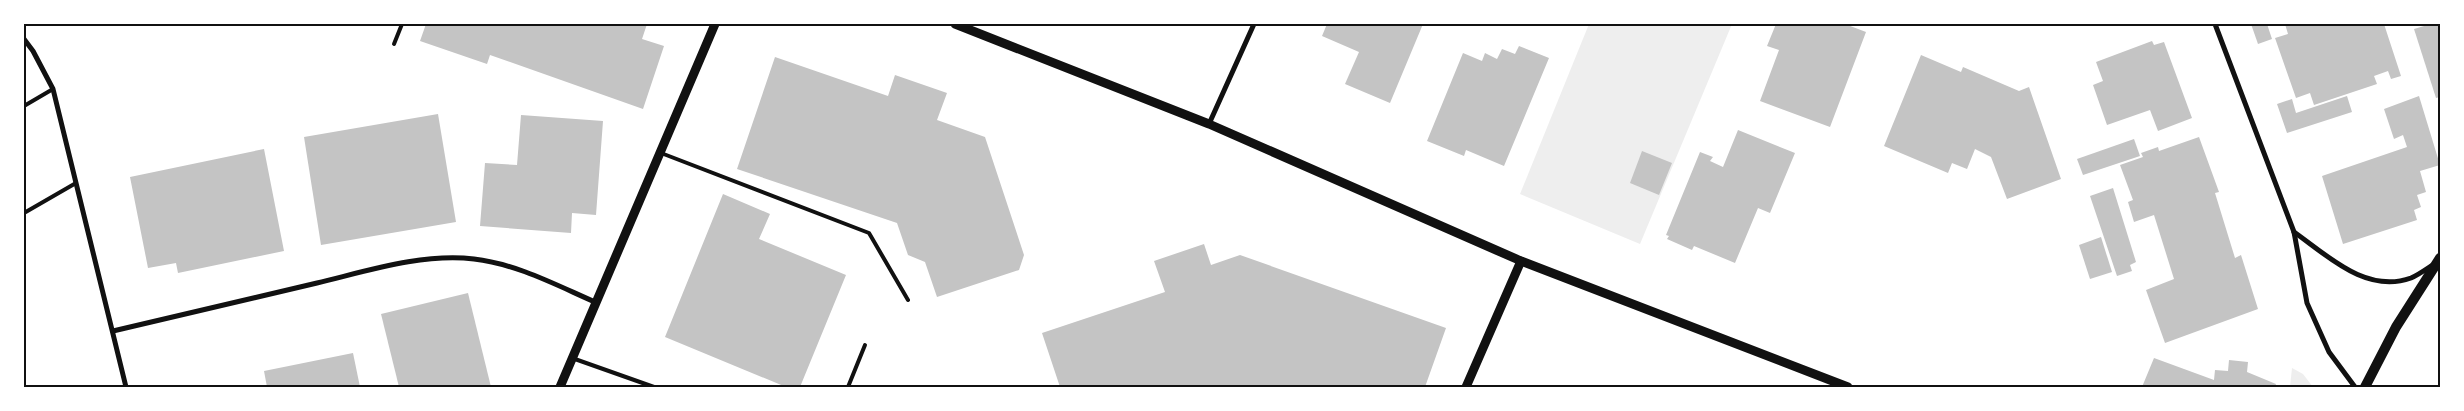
<svg xmlns="http://www.w3.org/2000/svg" width="2464" height="411" font-family="Arial,sans-serif">
  <style>
    .green { fill: #eee }
    .building { fill: #c4c4c4 }
    .lines { fill: none; stroke-linecap: round; stroke-linejoin: round }
    .service { stroke: #111; stroke-width: 4 }
    .minor { stroke: #111; stroke-width: 5 }
    .tertiary { stroke: #111; stroke-width: 9 }
    .secondary { stroke: #111; stroke-width: 10 }
    .neatline { fill: none; stroke: #111; stroke-width: 2 }
  </style>
  <rect width="100%" height="100%" fill="#fff"/>
  <g class="green">
    <path d="M 1589,24 L 1732,24 L 1640,244 L 1520,194 Z"/>
    <path d="M 2292,368 L 2303,374 L 2313,387 L 2290,387 Z"/>
  </g>
  <g class="building">
    <path d="M 426,24 L 647,24 L 642,39 L 664,46 L 643,109 L 490,55 L 487,64 L 420,41 Z"/>
    <path d="M 1327,24 L 1423,24 L 1390,103 L 1345,84 L 1359,52 L 1322,36 Z"/>
    <path d="M 1776,24 L 1845,24 L 1866,32 L 1830,127 L 1760,101 L 1779,50 L 1767,46 Z"/>
    <path d="M 2251,24 L 2267,24 L 2272,39 L 2258,44 Z"/>
    <path d="M 2285,24 L 2384,24 L 2401,76 L 2391,79 L 2388,71 L 2374,76 L 2377,84 L 2314,105 L 2310,93 L 2296,98 L 2275,38 L 2288,34 Z"/>
    <path d="M 2431,24 L 2440,24 L 2440,97 L 2436,98 L 2414,29 Z"/>
    <path d="M 2152,41 L 2154,45 L 2164,42 L 2192,118 L 2158,131 L 2150,110 L 2107,125 L 2093,85 L 2103,81 L 2096,62 Z"/>
    <path d="M 1519,46 L 1549,58 L 1504,166 L 1466,150 L 1464,156 L 1427,141 L 1463,53 L 1482,61 L 1485,53 L 1497,59 L 1502,49 L 1515,54 Z"/>
    <path d="M 1921,55 L 1961,72 L 1963,67 L 2019,91 L 2029,87 L 2061,179 L 2007,199 L 1991,157 L 1975,149 L 1967,169 L 1952,163 L 1948,173 L 1884,146 Z"/>
    <path d="M 775,57 L 888,96 L 895,75 L 947,93 L 937,120 L 985,137 L 1024,255 L 1019,270 L 937,297 L 925,262 L 908,255 L 897,223 L 737,169 Z"/>
    <path d="M 2347,96 L 2352,112 L 2287,133 L 2277,104 L 2292,99 L 2296,113 Z"/>
    <path d="M 2419,96 L 2440,165 L 2420,171 L 2426,192 L 2417,195 L 2421,207 L 2414,210 L 2417,220 L 2343,244 L 2322,176 L 2407,147 L 2403,135 L 2394,139 L 2384,109 Z"/>
    <path d="M 438,114 L 456,222 L 321,245 L 304,137 Z"/>
    <path d="M 521,115 L 603,121 L 596,215 L 572,213 L 571,233 L 480,226 L 485,163 L 517,165 Z"/>
    <path d="M 1738,130 L 1795,153 L 1770,213 L 1758,208 L 1735,263 L 1694,246 L 1692,250 L 1667,239 L 1669,236 L 1666,235 L 1700,152 L 1713,157 L 1710,161 L 1723,167 Z"/>
    <path d="M 2199,137 L 2219,192 L 2215,193 L 2235,258 L 2241,255 L 2258,309 L 2165,343 L 2146,290 L 2174,279 L 2154,215 L 2134,222 L 2128,202 L 2133,200 L 2120,165 L 2143,157 L 2141,153 L 2158,147 L 2159,151 Z"/>
    <path d="M 2134,139 L 2140,156 L 2083,175 L 2077,159 Z"/>
    <path d="M 264,149 L 284,251 L 178,273 L 176,263 L 148,268 L 130,177 Z"/>
    <path d="M 1642,151 L 1672,163 L 1659,195 L 1630,183 Z"/>
    <path d="M 2113,188 L 2136,262 L 2130,265 L 2132,271 L 2117,276 L 2090,196 Z"/>
    <path d="M 723,194 L 770,214 L 759,239 L 846,275 L 800,387 L 786,387 L 665,337 Z"/>
    <path d="M 2101,237 L 2112,272 L 2090,279 L 2079,245 Z"/>
    <path d="M 1204,244 L 1211,265 L 1240,255 L 1446,328 L 1425,387 L 1262,387 L 1255,385 L 1249,387 L 1060,387 L 1042,333 L 1165,292 L 1154,261 Z"/>
    <path d="M 468,293 L 491,387 L 399,387 L 381,314 Z"/>
    <path d="M 353,353 L 360,387 L 267,387 L 264,371 Z"/>
    <path d="M 2154,358 L 2214,380 L 2215,370 L 2228,371 L 2229,360 L 2248,362 L 2247,372 L 2276,384 L 2275,387 L 2142,387 Z"/>
  </g>
  <g class="lines">
    <g class="service">
      <path d="M 394,44 L 402,24"/>
      <path d="M 24,106 L 53,89"/>
      <path d="M 661,153 L 869,233 L 908,300"/>
      <path d="M 24,213 L 76,183"/>
      <path d="M 572,358 L 654,387"/>
      <path d="M 848,387 L 865,345"/>
    </g>
    <g class="minor">
      <path d="M 2215,24 L 2294,232 L 2307,303 L 2329,352 L 2355,387"/>
      <path d="M 24,39 L 33,51 L 53,89 L 126,387"/>
      <path d="M 1209,124 L 1254,24"/>
      <path d="M 2294,232 C 2328,256 2366,294 2411,278 C 2418,275 2425,270 2431,266"/>
      <path d="M 113,331 C 181,315 249,299 317,283 C 367,271 422,253 474,259 C 517,264 556,285 595,302"/>
    </g>
    <g class="tertiary">
      <path d="M 955,24 L 1209,124 L 1521,261 L 1848,387"/>
      <path d="M 560,387 L 715,24"/>
      <path d="M 1466,387 L 1521,261"/>
    </g>
    <path class="secondary" d="M 2365,387 L 2396,327 L 2440,258"/>
  </g>
  <rect width="2464" height="411" fill="none" stroke="#ffffff" stroke-width="50"/>
  <rect x="25" y="25" width="2414" height="361" class="neatline"/>
</svg>
